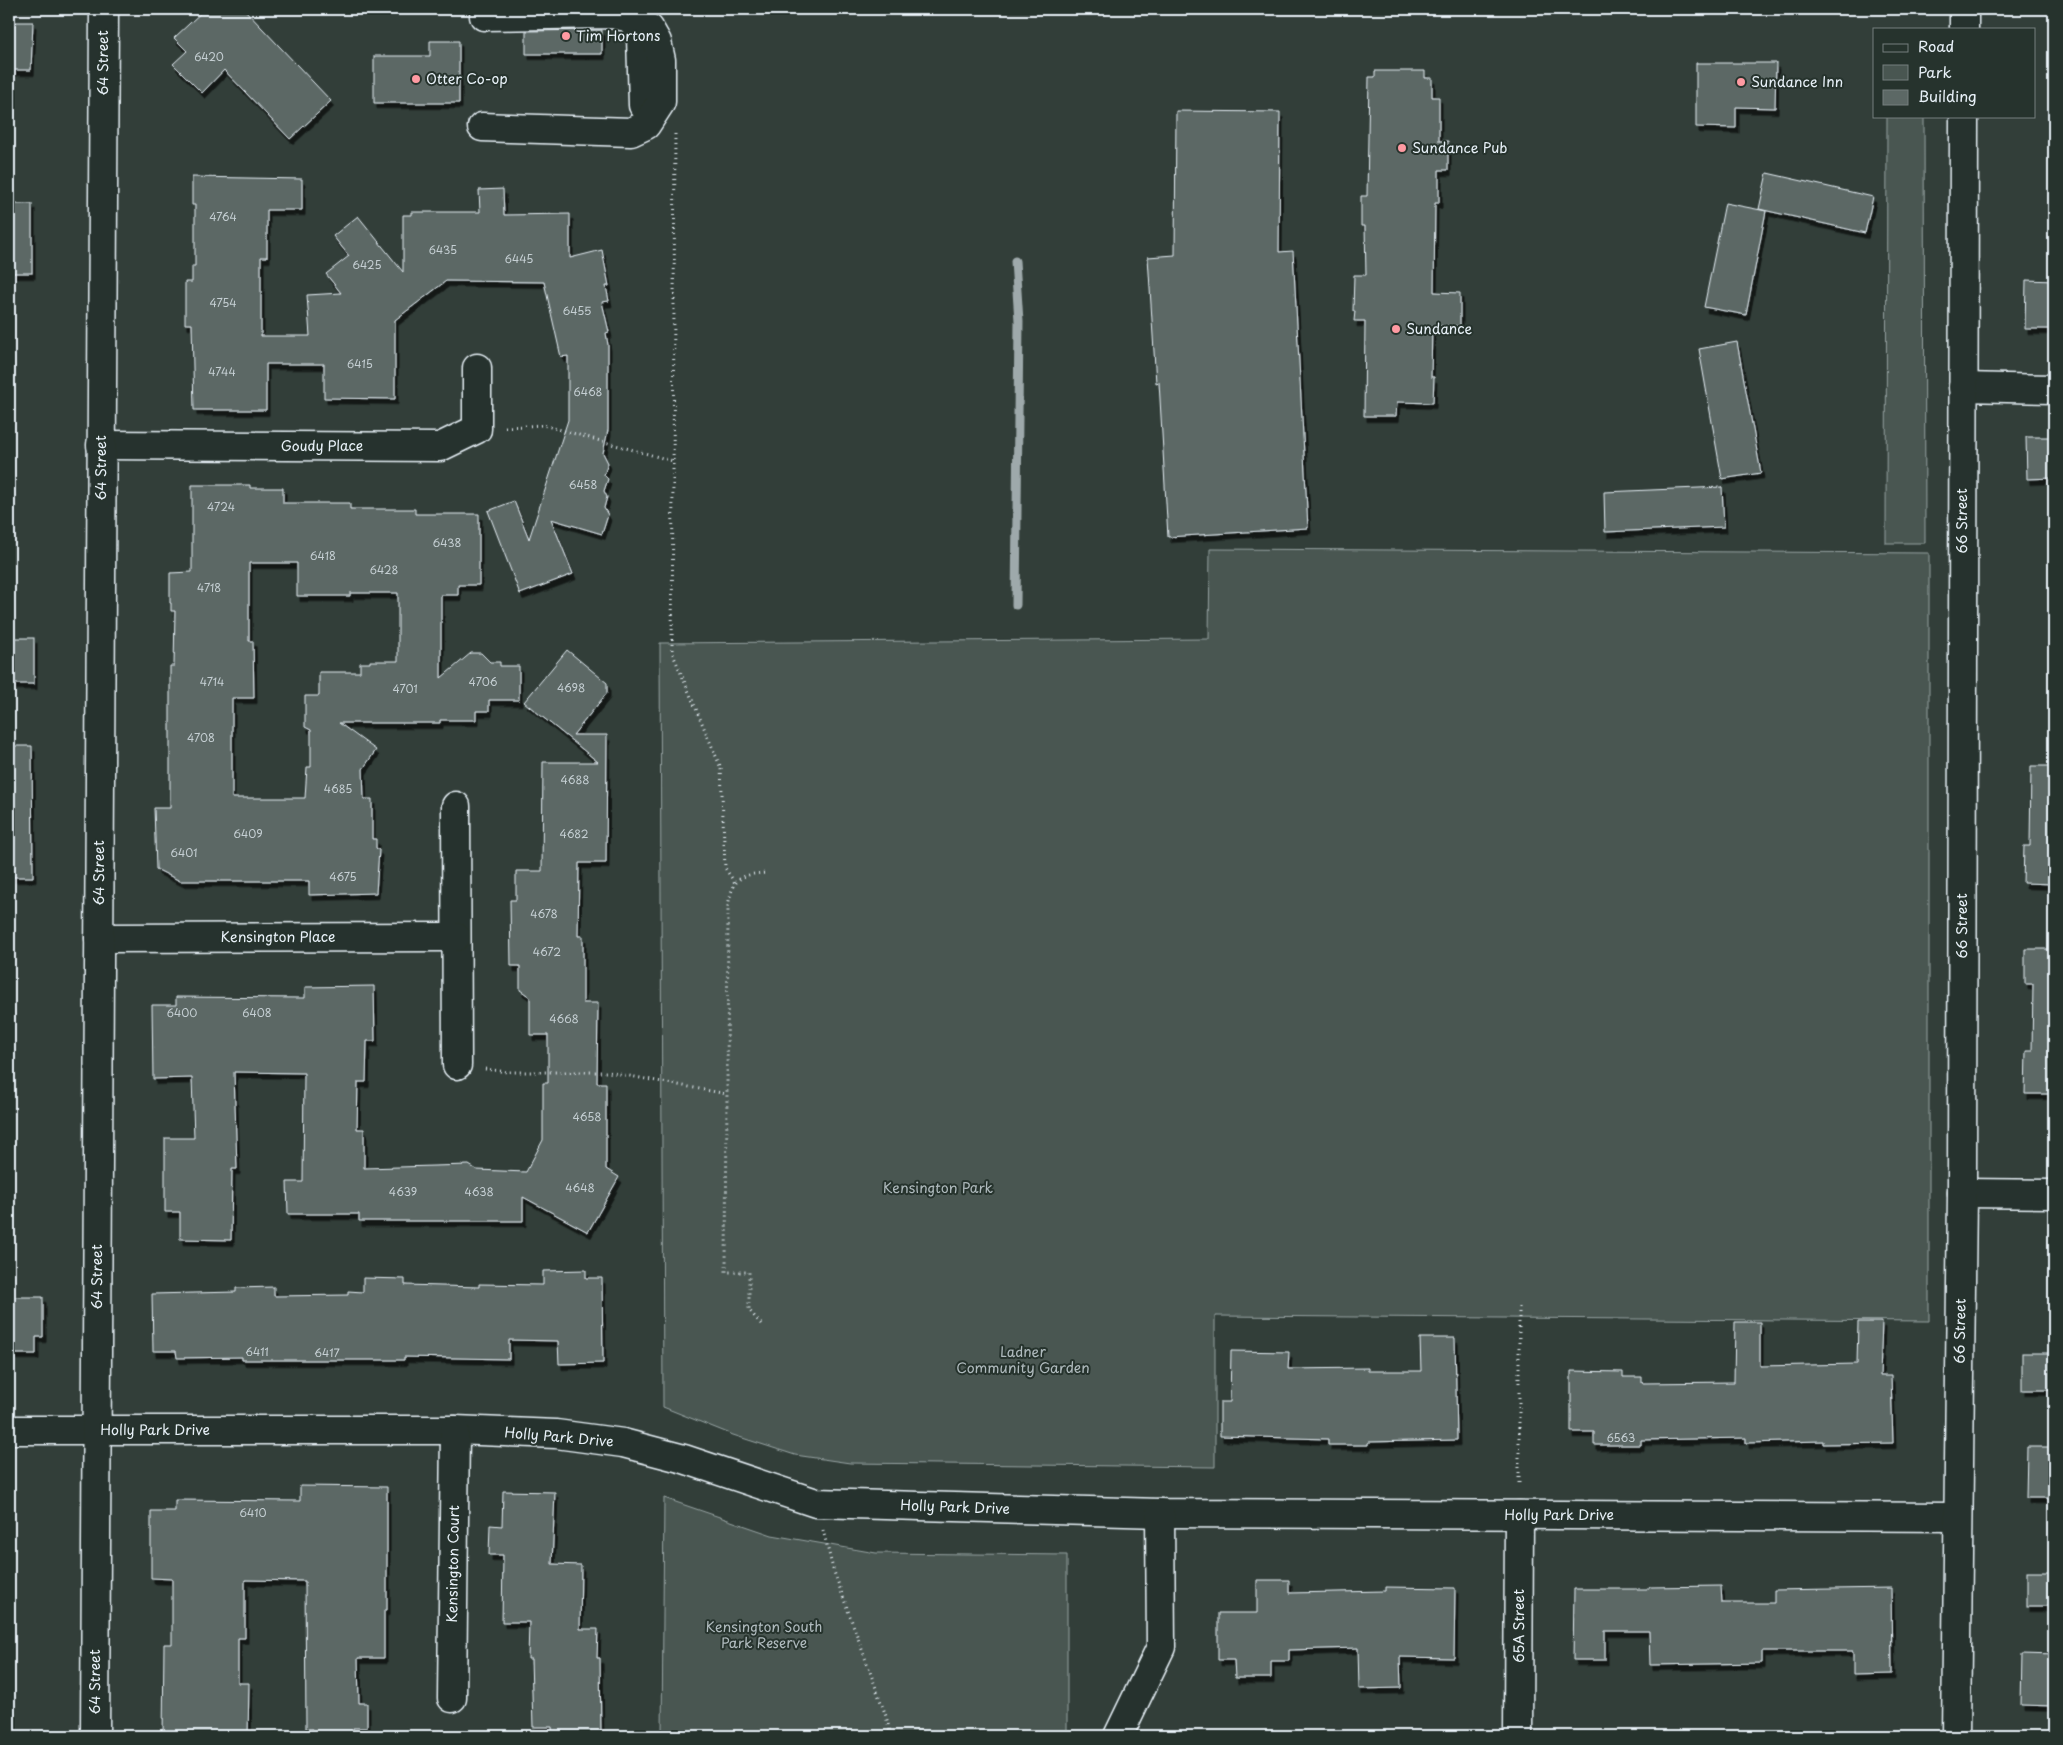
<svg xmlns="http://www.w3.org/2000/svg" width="2063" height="1745" font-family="'Playpen Sans',sans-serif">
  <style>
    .green { fill: #495651; stroke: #98a4a4 }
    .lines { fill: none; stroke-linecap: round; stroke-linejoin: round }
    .stream { stroke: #9ea9ab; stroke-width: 9 }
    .building { fill: #5c6865; stroke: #e8f1f8; fill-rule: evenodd; filter: url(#shadow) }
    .minor-casing { stroke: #e8f1f8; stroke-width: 31 }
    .path { stroke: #e8f1f8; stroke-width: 3; stroke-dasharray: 1 4; stroke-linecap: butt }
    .minor { stroke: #26332d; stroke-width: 28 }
    .poi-dot { fill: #ff9aa2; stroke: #26332d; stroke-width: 2 }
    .labels { text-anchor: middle; stroke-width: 4; stroke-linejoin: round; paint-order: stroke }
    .number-label { font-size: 11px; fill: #c5cfd3 }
    .poi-label { font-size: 14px; fill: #e8f1f8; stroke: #26332d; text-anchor: start }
    .street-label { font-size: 14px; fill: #e8f1f8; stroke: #26332d }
    .park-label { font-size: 14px; fill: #b0bbbe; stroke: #26332d }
  </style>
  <defs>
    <filter id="shadow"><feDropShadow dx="3" dy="5.5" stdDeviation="0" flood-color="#0009"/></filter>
  </defs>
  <rect width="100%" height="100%" fill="#323e39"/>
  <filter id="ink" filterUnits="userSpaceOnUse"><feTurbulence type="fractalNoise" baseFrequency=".02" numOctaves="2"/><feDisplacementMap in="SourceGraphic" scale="10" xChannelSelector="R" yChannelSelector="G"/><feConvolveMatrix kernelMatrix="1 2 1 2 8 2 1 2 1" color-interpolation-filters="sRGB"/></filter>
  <g filter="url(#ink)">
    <g class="green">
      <path d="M 1887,116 L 1924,116 L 1925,543 L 1886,543 Z"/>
      <path d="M 1210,549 L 1929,553 L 1929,1321 L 1215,1316 L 1215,1467 L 850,1463 L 795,1455 L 733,1435 L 663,1407 L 660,643 L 1209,639 Z"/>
      <path d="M 664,1498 L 772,1535 L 876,1553 L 1067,1555 L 1067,1736 L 662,1736 Z"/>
    </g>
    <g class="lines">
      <path class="stream" d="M 1015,261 L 1019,321 L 1016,605"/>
    </g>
    <g class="building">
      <path d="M 205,9 L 244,9 L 331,101 L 290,139 L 224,70 L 202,93 L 173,64 L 187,51 L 174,38 Z"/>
      <path d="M 9,22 L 33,22 L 31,70 L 9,70 Z"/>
      <path d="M 602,30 L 602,54 L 526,54 L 526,31 Z"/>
      <path d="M 430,41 L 459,41 L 459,103 L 374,103 L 374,56 L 430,56 Z"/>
      <path d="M 1696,63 L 1776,63 L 1775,108 L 1736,107 L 1736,128 L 1696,127 Z"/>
      <path d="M 1375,71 L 1425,71 L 1425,78 L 1432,78 L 1432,97 L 1439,97 L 1439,141 L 1448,141 L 1448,170 L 1439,170 L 1439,203 L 1435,203 L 1434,292 L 1460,293 L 1460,326 L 1432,326 L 1431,377 L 1434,377 L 1433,403 L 1397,402 L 1396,416 L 1364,416 L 1365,321 L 1354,321 L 1355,311 L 1353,311 L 1354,275 L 1366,275 L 1365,226 L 1361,226 L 1361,196 L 1367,196 L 1369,77 L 1375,77 Z"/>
      <path d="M 1176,111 L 1280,112 L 1279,252 L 1293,251 L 1308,528 L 1168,537 L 1159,382 L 1156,383 L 1148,257 L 1175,255 Z"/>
      <path d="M 1767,173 L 1873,197 L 1865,233 L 1759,209 Z"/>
      <path d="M 192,177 L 302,179 L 302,210 L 267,210 L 267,257 L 261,257 L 261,336 L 310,336 L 307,295 L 341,293 L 326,274 L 349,256 L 333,236 L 358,216 L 403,272 L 403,215 L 412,215 L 412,212 L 480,212 L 479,190 L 503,189 L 504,215 L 570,214 L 570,258 L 602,250 L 609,286 L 606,286 L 609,301 L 602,302 L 609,332 L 606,333 L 608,345 L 608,430 L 603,453 L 608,463 L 604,475 L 608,479 L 604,491 L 607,497 L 604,508 L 608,515 L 602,534 L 551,519 L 573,574 L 520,594 L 488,511 L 514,501 L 529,539 L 568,420 L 568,356 L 561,357 L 544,282 L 446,281 L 395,320 L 395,399 L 324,398 L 324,364 L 266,364 L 266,410 L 194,410 L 192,324 L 185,324 L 185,282 L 192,282 L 192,266 L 195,266 L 195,205 L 192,205 Z"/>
      <path d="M 1725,203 L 1766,211 L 1746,315 L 1704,307 Z"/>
      <rect x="9" y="204" width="23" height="69"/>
      <path d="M 2026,280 L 2054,281 L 2054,329 L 2025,329 Z"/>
      <path d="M 1737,342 L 1761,473 L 1722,479 L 1699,349 Z"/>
      <path d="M 2026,437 L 2054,437 L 2054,478 L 2027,479 Z"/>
      <path d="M 192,485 L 250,485 L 250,488 L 283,488 L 283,503 L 350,503 L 350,509 L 415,509 L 415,514 L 479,514 L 479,585 L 458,585 L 458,595 L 441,595 L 441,678 L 471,653 L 481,653 L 490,662 L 500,662 L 500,666 L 519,666 L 519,700 L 489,700 L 489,711 L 476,711 L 476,720 L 440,720 L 440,723 L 339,723 L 376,750 L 363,769 L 364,799 L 372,799 L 372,839 L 376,839 L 376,848 L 379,850 L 376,893 L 309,895 L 309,881 L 180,881 L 156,869 L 154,808 L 170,808 L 170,666 L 174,666 L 175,611 L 171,611 L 171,603 L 170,603 L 170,573 L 192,572 ZM 249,563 L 297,563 L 297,596 L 350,596 L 350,593 L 398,593 L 398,661 L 370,661 L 370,663 L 360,663 L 360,672 L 319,672 L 319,696 L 305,696 L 305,727 L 311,730 L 311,767 L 307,767 L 305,798 L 232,798 L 232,698 L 254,698 L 253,641 L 249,641 Z"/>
      <path d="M 1722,487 L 1724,527 L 1605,532 L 1604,492 Z"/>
      <rect x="9" y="638" width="25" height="46"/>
      <path d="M 567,650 L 607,683 L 607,693 L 573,735 L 607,735 L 606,863 L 579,863 L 578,936 L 583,936 L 583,1003 L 598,1003 L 597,1083 L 606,1083 L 606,1169 L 619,1177 L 588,1232 L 523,1197 L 523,1221 L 359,1221 L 359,1214 L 288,1214 L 287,1182 L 303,1182 L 304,1073 L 234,1072 L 237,1169 L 232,1169 L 231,1240 L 180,1239 L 180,1212 L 165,1212 L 165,1138 L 194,1138 L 192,1078 L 153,1079 L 152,1005 L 176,1005 L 176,997 L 305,998 L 305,987 L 374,986 L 375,1041 L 367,1041 L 366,1082 L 358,1082 L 357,1129 L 364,1129 L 364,1168 L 469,1165 L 477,1170 L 526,1172 L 543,1140 L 543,1083 L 548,1083 L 548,1035 L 530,1035 L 530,997 L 520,990 L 520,966 L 511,966 L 510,900 L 516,900 L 516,871 L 542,871 L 543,762 L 598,762 L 524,702 Z"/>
      <path d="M 9,746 L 32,746 L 33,877 L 9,877 Z"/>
      <path d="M 2031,766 L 2054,766 L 2054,884 L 2023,883 L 2024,846 L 2030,846 Z"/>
      <path d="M 2025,949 L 2054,949 L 2054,1094 L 2025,1094 L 2026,1051 L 2032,1051 L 2033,984 L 2025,984 Z"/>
      <path d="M 586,1270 L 586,1278 L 602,1278 L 603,1363 L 559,1364 L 558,1341 L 509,1340 L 509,1359 L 404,1357 L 404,1360 L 242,1360 L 242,1357 L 177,1358 L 176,1351 L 153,1351 L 152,1294 L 236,1292 L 236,1288 L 274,1287 L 274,1296 L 348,1295 L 348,1291 L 363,1292 L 363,1278 L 405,1279 L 405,1285 L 479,1287 L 479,1284 L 543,1285 L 543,1271 Z"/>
      <path d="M 9,1297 L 43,1297 L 43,1337 L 36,1337 L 36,1354 L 9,1354 Z"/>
      <path d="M 1735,1322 L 1760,1322 L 1760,1366 L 1857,1364 L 1858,1322 L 1882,1322 L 1880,1376 L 1891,1376 L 1893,1443 L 1823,1444 L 1823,1441 L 1746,1443 L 1746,1438 L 1641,1440 L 1641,1445 L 1594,1445 L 1594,1432 L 1571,1432 L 1571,1371 L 1623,1372 L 1623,1377 L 1642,1377 L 1642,1383 L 1734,1382 Z"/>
      <path d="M 1420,1338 L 1455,1338 L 1457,1440 L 1368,1442 L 1368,1445 L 1328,1445 L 1328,1439 L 1220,1436 L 1220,1402 L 1230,1402 L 1231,1351 L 1289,1352 L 1288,1369 L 1368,1368 L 1368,1371 L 1421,1371 Z"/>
      <rect x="2022" y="1353" width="32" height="37"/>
      <path d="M 2027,1447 L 2054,1447 L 2054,1498 L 2026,1498 Z"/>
      <path d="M 300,1486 L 387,1487 L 387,1610 L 384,1610 L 384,1658 L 358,1658 L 359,1703 L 367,1703 L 367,1728 L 353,1728 L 353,1736 L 313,1736 L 313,1729 L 306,1729 L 305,1581 L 245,1580 L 245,1638 L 238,1638 L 238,1683 L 249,1683 L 248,1736 L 163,1736 L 164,1644 L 172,1644 L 172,1579 L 151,1578 L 151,1511 L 175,1511 L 175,1500 L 300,1501 Z"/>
      <path d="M 503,1491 L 555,1492 L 552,1564 L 581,1565 L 580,1629 L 598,1629 L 597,1658 L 600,1658 L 601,1736 L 553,1736 L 552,1727 L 533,1727 L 531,1659 L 528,1659 L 529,1622 L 502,1622 L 503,1555 L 489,1555 L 490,1525 L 502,1526 Z"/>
      <rect x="2027" y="1572" width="27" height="34"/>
      <path d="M 1257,1580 L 1289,1580 L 1289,1593 L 1385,1591 L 1385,1587 L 1455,1588 L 1454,1658 L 1400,1657 L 1401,1688 L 1359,1689 L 1358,1648 L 1289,1650 L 1289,1661 L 1271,1661 L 1271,1678 L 1235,1678 L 1234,1660 L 1218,1660 L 1218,1613 L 1257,1613 Z"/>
      <path d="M 1721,1586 L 1722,1603 L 1774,1603 L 1774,1590 L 1891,1588 L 1892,1674 L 1853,1675 L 1853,1651 L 1762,1651 L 1762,1663 L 1650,1665 L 1649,1631 L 1605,1631 L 1605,1660 L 1573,1660 L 1574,1589 L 1649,1589 L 1649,1587 Z"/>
      <path d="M 2022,1654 L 2054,1655 L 2054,1706 L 2021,1705 Z"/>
    </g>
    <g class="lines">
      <defs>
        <g id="minor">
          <path d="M 635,25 L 641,36 L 643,105"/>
          <path d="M 1964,29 L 1964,9"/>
          <path d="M 482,127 L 631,132 L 646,125 L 661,102 L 661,60 L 657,42 L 649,28 L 631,18 L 612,14 L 484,16"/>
          <path d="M 1963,387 L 2054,389"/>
          <path d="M 101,445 L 440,447 L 477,429 L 477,368"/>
          <path d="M 456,806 L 457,1065"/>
          <path d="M 99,938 L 456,937"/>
          <path d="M 1962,1193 L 2054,1194"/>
          <path d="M 9,1430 L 455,1430 L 556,1434 L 623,1443 L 684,1459 L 816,1503 L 1160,1513 L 1957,1517"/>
          <path d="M 452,1698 L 455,1430"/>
          <path d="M 95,1736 L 104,9"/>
          <path d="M 1118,1736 L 1161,1647 L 1160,1513"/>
          <path d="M 1518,1736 L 1519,1515"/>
          <path d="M 1956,1736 L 1962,1193 L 1964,116"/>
        </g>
      </defs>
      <use href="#minor" class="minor-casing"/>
      <g class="path">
        <path d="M 675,134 L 672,652 L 721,768 L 725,868 L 735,883"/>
        <path d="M 505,427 L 543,425 L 673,461"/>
        <path d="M 485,1069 L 507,1072 L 608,1072 L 727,1094"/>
        <path d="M 1519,1307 L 1519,1487"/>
        <path d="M 761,1324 L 749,1310 L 749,1272 L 726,1272 L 728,906 C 733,878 740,874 767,873"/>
        <path d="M 823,1530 L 833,1569 L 886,1716 L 891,1736"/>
      </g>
      <use href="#minor" class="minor"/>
    </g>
  </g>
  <g class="poi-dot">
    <circle cx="566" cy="36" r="5"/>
    <circle cx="416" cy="79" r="5"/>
    <circle cx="1741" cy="82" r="5"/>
    <circle cx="1402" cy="148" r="5"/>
    <circle cx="1396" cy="329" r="5"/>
  </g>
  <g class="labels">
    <g class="number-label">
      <text x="209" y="61">6420</text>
      <text x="223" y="221">4764</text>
      <text x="443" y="254">6435</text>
      <text x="519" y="263">6445</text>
      <text x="367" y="269">6425</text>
      <text x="223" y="307">4754</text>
      <text x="577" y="315">6455</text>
      <text x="360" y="368">6415</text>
      <text x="222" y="376">4744</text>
      <text x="588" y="396">6468</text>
      <text x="583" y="489">6458</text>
      <text x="221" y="511">4724</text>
      <text x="447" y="547">6438</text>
      <text x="323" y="560">6418</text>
      <text x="384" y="574">6428</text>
      <text x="209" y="592">4718</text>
      <text x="212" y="686">4714</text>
      <text x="483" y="686">4706</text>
      <text x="571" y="692">4698</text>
      <text x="405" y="693">4701</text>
      <text x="201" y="742">4708</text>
      <text x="575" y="784">4688</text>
      <text x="338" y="793">4685</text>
      <text x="248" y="838">6409</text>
      <text x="574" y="838">4682</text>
      <text x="184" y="857">6401</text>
      <text x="343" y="881">4675</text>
      <text x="544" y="918">4678</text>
      <text x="547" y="956">4672</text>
      <text x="182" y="1017">6400</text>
      <text x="257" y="1017">6408</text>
      <text x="564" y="1023">4668</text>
      <text x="587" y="1121">4658</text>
      <text x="580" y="1192">4648</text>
      <text x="403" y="1196">4639</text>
      <text x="479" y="1196">4638</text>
      <text x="257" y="1356">6411</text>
      <text x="327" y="1357">6417</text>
      <text x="1621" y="1442">6563</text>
      <text x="253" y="1517">6410</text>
    </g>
    <g class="poi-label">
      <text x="576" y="41">Tim Hortons</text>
      <text x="426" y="84">Otter Co-op</text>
      <text x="1751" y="87">Sundance Inn</text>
      <text x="1412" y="153">Sundance Pub</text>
      <text x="1406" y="334">Sundance</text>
    </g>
    <g class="street-label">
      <text transform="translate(103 63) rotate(-90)" y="5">64 Street</text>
      <text x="322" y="451">Goudy Place</text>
      <text transform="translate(101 468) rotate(-90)" y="5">64 Street</text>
      <text transform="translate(1962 521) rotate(-90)" y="5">66 Street</text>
      <text transform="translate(99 873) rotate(-90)" y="5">64 Street</text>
      <text transform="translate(1962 926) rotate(-90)" y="5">66 Street</text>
      <text x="278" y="942">Kensington Place</text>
      <text transform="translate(97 1277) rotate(-90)" y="5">64 Street</text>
      <text transform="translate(1960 1331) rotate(-89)" y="5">66 Street</text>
      <text x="155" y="1435">Holly Park Drive</text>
      <text transform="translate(559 1437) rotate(5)" y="5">Holly Park Drive</text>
      <text transform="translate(955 1507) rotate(2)" y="5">Holly Park Drive</text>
      <text x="1559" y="1520">Holly Park Drive</text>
      <text transform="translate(453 1564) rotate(-89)" y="5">Kensington Court</text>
      <text transform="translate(1519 1626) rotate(-90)" y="5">65A Street</text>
      <text transform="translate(95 1682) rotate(-90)" y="5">64 Street</text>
    </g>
    <g class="park-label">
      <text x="938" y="1193">Kensington Park</text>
      <text x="1023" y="1357">Ladner<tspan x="1023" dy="16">Community Garden</tspan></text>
      <text x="764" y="1632">Kensington South<tspan x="764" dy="16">Park Reserve</tspan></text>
    </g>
  </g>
  <rect width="2063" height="1745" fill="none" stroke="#26332d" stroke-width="30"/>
  <rect x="15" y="15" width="2033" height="1715" fill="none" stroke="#e8f1f8" stroke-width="2" filter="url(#ink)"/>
  <rect x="1873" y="28" width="162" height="90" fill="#26332d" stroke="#747f7e"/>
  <rect x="1883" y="44" width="25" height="8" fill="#26332d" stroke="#747f7e"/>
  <text x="1918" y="52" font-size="15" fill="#e8f1f8">Road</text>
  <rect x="1883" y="65" width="25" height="15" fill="#495651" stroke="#747f7e"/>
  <text x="1918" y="78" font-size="15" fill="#e8f1f8">Park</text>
  <rect x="1883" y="90" width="25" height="15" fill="#5c6865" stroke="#747f7e"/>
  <text x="1918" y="102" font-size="15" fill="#e8f1f8">Building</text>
</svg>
